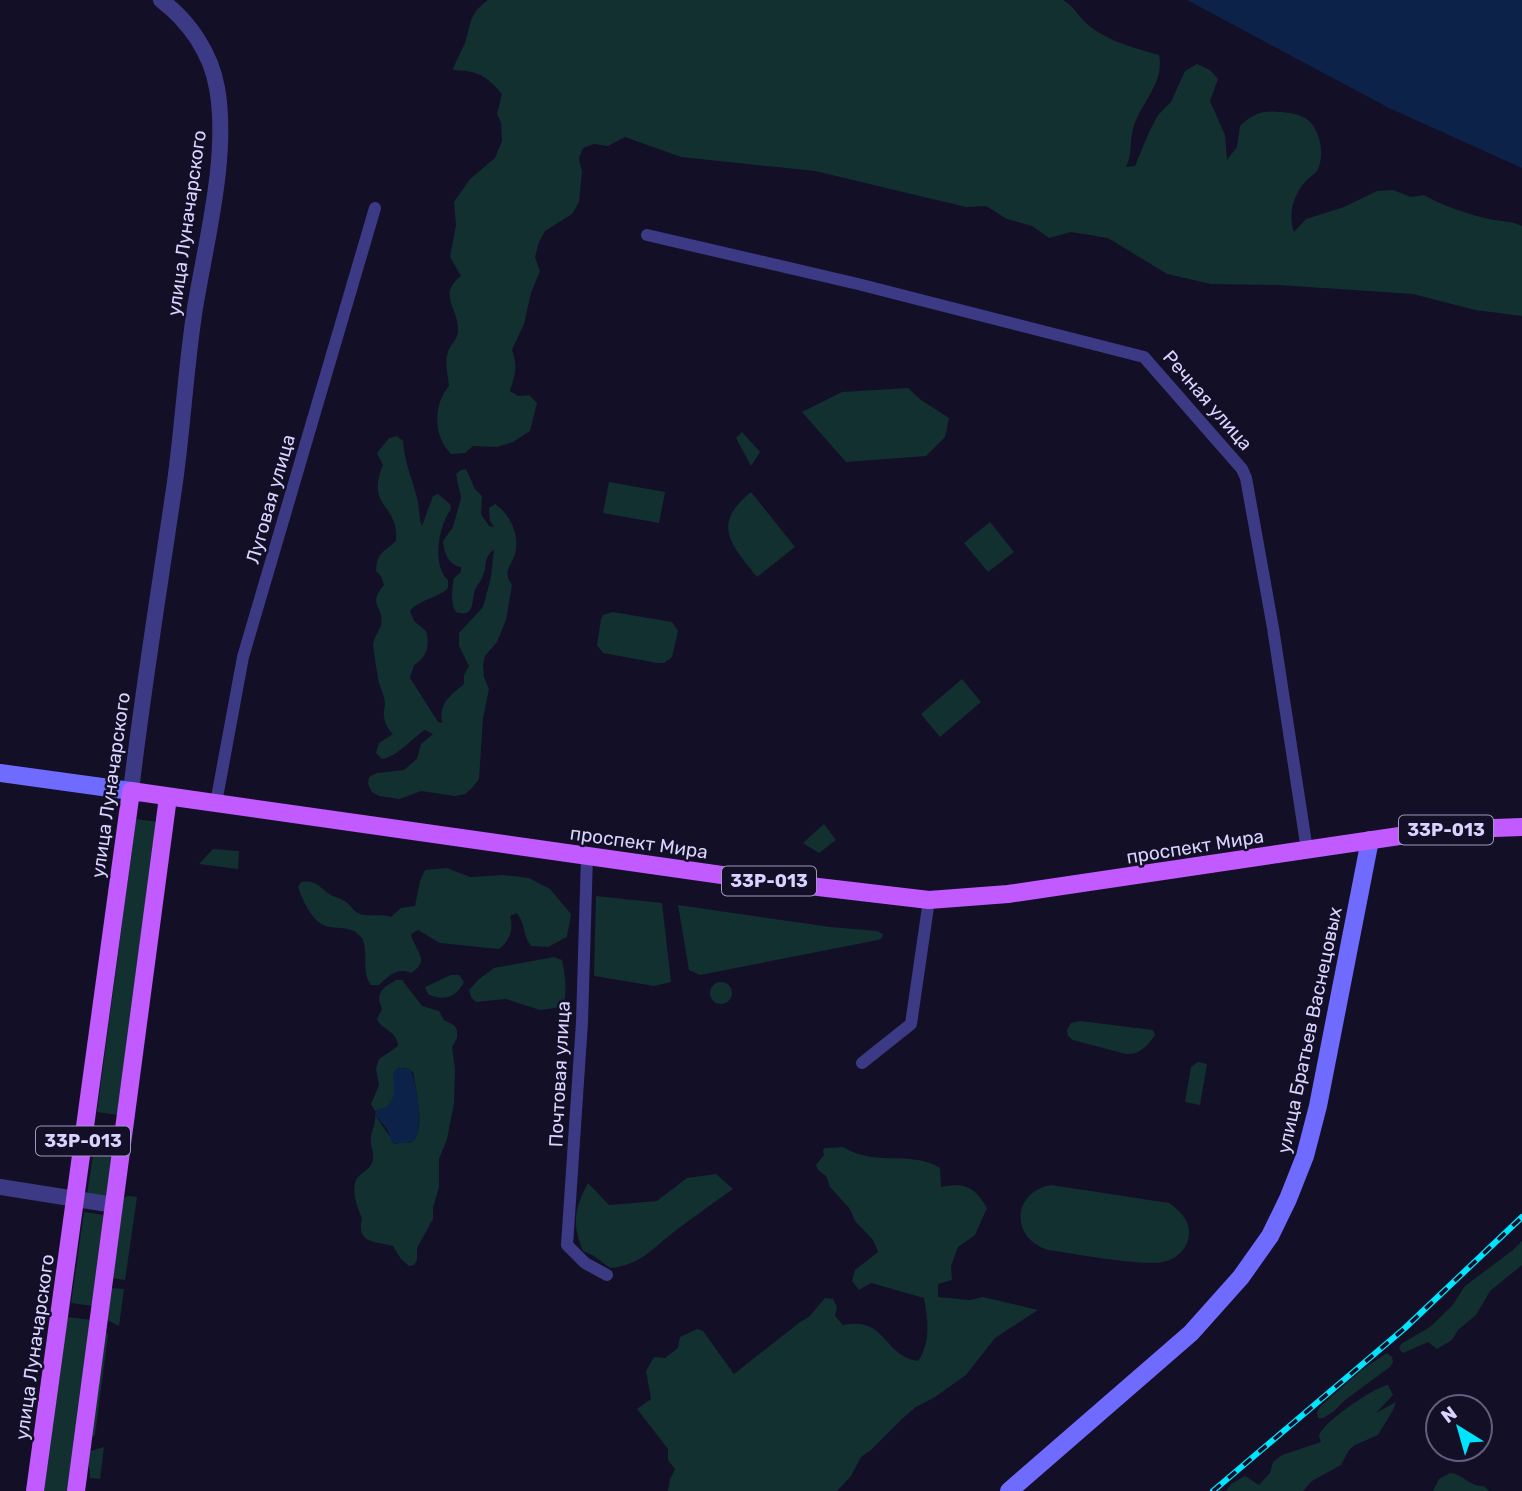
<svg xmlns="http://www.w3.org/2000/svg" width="1522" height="1491" font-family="Rubik,sans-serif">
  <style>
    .green { fill: #12302f }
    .water { fill: #0c2248 }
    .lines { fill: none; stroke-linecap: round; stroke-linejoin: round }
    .minor { stroke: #3d3a85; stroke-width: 12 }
    .tertiary { stroke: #3d3a85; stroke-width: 16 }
    .secondary { stroke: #6f6bff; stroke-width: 18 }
    .primary { stroke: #c25bff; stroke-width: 18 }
    .rail-casing { stroke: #00e5ff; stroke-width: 6 }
    .rail { stroke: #130f26; stroke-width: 3.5; stroke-dasharray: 10; stroke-linecap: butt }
    .labels { text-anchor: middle; stroke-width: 5; stroke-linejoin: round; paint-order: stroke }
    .shield { fill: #130f26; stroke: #9e99be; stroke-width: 2 }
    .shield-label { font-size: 18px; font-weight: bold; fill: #d9d4ff }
    .street-label { font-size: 19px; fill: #d9d4ff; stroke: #130f26 }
  </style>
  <rect width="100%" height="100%" fill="#130f26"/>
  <g class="green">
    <path d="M 488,0 L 1063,0 C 1074,6 1078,16 1087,24 C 1107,41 1134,48 1159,55 C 1165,84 1140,103 1133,129 C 1129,144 1133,152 1126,167 L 1135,166 L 1149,132 L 1158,115 L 1171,102 L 1185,71 L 1197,64 L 1210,70 L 1218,79 L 1210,101 L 1225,135 L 1227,160 L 1237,147 L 1240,126 C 1252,115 1261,110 1278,112 C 1287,112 1302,114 1309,121 C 1321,132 1325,156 1317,171 C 1314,175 1308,178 1305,182 C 1293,196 1288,214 1294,232 L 1306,219 L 1344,207 L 1377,191 L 1393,190 L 1411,197 L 1424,195 C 1443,206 1467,214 1489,219 C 1500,221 1511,221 1522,226 L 1522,316 L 1475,310 L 1413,294 L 1279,285 L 1211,284 L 1167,274 L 1108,238 L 1071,232 L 1049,238 L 1032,226 L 1007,219 L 986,206 L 966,207 L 815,171 L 681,157 L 625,137 L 608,146 L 594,144 L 583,148 L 579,158 L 582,172 L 579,202 L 572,214 L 545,231 L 539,242 L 535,257 L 540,271 L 531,293 L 524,324 L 512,350 C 518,366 515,375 510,391 L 518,396 L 529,395 L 537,403 L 530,431 L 513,442 L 497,447 L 473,446 L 465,453 L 451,454 C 433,437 433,404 449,386 C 448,374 444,363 448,352 C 450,345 457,340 458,332 C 460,309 436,295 461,276 L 450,257 L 456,225 L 454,202 L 470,179 L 495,158 L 502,141 L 501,123 L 497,114 L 502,94 C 486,75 478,71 453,70 C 456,60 461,52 465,43 C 472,22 468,15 488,0 Z"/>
    <path d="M 908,388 L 921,400 L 949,418 L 945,437 L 926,456 L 846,462 L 802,412 L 842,392 Z"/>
    <path d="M 742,432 L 760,452 L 751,466 L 736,438 Z"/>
    <path d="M 397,436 L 403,441 C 404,461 412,478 417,498 C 420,507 418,517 422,526 L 433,496 L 438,494 L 450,504 L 451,509 C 439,525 431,565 448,580 L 448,588 C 438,598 418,600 410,611 L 414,621 L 426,631 C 430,646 427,657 414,665 L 410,678 L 438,722 L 442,723 C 439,702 450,696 464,684 L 464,675 L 469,666 L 459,646 L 459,633 L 483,607 L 491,577 L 494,549 C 482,560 488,566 482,578 C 480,583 475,587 474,593 C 472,604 473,618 456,612 C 450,603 452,588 454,578 L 461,572 L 461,567 C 448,565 444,552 443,541 L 453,527 L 461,498 L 456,474 L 461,470 L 466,469 L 475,489 L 482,496 L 481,514 L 489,526 L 494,527 L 490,521 L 489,508 L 495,504 C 510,514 520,535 515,554 C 511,567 502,571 512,585 L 506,620 L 497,642 L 485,656 L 483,665 L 484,677 L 489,689 L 483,718 L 479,779 L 472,788 L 465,794 L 455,796 L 421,791 L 400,799 L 379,796 L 372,792 L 368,784 L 369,777 L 377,773 L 404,770 L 417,759 L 421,744 L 433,734 L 425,730 C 411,739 397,757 382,759 L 376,753 L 379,743 L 393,734 C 388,730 384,722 384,715 C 383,711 385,708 385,704 C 385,697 381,690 379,683 C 378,678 373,648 373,645 C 374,636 379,632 381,625 C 385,606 366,606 384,585 L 381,576 L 376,571 C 377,552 383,553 396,541 C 399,502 365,509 383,465 L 377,453 L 389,438 Z"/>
    <path d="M 609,482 L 665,492 L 659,523 L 603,513 Z"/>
    <path d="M 751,492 L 795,547 L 757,577 C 732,545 710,525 751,492 Z"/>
    <path d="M 990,522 L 1014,552 L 988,572 L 964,543 Z"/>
    <path d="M 613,612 L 672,622 L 678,631 L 672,657 L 664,663 L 657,663 L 603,653 L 597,645 L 601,619 L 603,615 Z"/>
    <path d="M 962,679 L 981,702 L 940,737 L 921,714 Z"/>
    <path d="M 136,819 L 159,822 L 118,1115 L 97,1112 Z"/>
    <path d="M 824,824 L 836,840 L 819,853 L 803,843 Z"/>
    <path d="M 213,849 L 239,851 L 238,869 L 199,864 Z"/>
    <path d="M 447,868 L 470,877 L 503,875 L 529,878 L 550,889 L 571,914 L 567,937 L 548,947 L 531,946 C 523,936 525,923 517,913 L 510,916 C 514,928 510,941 499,949 L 440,943 L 418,930 L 411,934 C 414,950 432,960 411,973 C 397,967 389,976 379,985 L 371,985 C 360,970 370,949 361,937 C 351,925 339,930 326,926 C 312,922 302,899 298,887 L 301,882 C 316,879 320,888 331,895 C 336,898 341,898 346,902 C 351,905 353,911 358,913 C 368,918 380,913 391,917 L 401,908 L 415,906 L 420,881 L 425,870 Z"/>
    <path d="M 596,896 L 662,903 L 671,982 L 654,986 L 594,976 Z"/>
    <path d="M 678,905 L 830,927 L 877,931 L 883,934 L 882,938 L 878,940 L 700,975 L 689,970 Z"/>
    <path d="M 554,957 L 562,960 C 565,973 568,996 562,1007 L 540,1010 L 506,999 L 476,1002 L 471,997 L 469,990 L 479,979 L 494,968 Z"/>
    <path d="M 451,975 L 459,975 L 464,982 C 457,997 443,1002 428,994 L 425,987 Z"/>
    <path d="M 396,980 L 402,980 L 422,1006 L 439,1011 L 444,1020 L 454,1025 L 457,1030 L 457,1038 L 452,1047 L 455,1069 L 454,1103 L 447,1139 L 439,1159 L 439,1187 L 433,1208 L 433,1219 L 417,1248 L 417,1260 L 414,1265 L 409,1266 L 401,1259 L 393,1246 C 375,1241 356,1244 362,1218 C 357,1207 349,1186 359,1176 C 364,1171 372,1168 373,1159 C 374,1153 370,1145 371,1137 C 372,1129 376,1124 375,1115 L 395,1144 L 402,1142 L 410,1143 C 427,1132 416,1095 414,1076 L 413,1072 L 406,1068 L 398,1068 L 393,1074 C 395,1084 397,1102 386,1108 C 383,1109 379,1110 375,1111 L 371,1104 L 379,1085 L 376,1069 L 379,1059 L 398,1046 C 397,1030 382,1031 377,1019 L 382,1009 C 375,993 382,988 396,980 Z"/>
    <circle cx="721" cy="993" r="11"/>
    <path d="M 1080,1021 L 1153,1030 L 1155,1035 C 1148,1045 1140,1055 1126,1054 L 1073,1040 L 1068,1036 L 1067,1030 L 1071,1023 Z"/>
    <path d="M 1198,1062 L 1207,1064 L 1200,1105 L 1185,1102 L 1191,1067 Z"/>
    <path d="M 97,1128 L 118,1131 L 108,1204 L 86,1202 Z"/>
    <path d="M 843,1147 C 878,1168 908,1149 940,1168 L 941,1187 C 965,1182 975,1187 987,1208 L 975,1235 L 958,1247 L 951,1266 L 952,1280 L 938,1284 L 938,1297 L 970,1300 L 983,1297 L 1038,1310 L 995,1338 L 966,1375 L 935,1397 L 916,1407 L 903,1418 L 871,1450 L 861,1457 L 851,1476 L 837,1491 L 668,1491 L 670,1479 L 675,1469 L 668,1460 L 668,1449 L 637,1409 L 651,1399 L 646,1371 L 654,1357 L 665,1358 L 678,1348 L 680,1337 L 697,1329 L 703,1331 L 734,1374 L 800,1322 L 809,1317 L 825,1298 L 833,1299 L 837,1307 L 835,1316 L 843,1325 C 887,1316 882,1355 918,1361 C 931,1342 928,1320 924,1298 L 871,1283 L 859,1290 L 852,1281 L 855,1270 L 878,1252 L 873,1240 L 855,1221 L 850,1209 L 830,1187 L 826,1176 L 818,1170 L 816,1165 L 824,1155 L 823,1150 L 825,1148 Z"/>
    <path d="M 716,1174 L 733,1189 C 713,1203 694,1217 675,1231 C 653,1248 639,1266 610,1268 L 594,1256 L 583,1251 C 572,1224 574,1209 588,1183 L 609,1205 L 657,1201 L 687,1178 Z"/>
    <path d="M 1051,1185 L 1169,1203 C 1178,1209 1190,1220 1189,1233 C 1189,1246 1179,1257 1167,1261 C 1147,1268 1072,1253 1048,1250 C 1010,1238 1012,1192 1051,1185 Z"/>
    <path d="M 128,1196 L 137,1197 L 125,1280 L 112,1278 L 123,1198 Z"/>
    <path d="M 84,1212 L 104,1215 L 93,1306 L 71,1303 Z"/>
    <path d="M 1522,1241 L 1522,1265 L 1490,1291 L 1476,1315 L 1458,1330 L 1452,1340 L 1437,1349 L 1428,1342 L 1403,1353 L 1399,1349 L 1401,1344 L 1430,1327 L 1452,1306 L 1465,1286 L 1513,1250 Z"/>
    <path d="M 111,1288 L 124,1289 L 119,1326 L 105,1319 Z"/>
    <path d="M 67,1317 L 92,1320 L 68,1491 L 44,1491 Z"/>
    <path d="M 104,1327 L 108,1335 L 95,1435 L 89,1440 Z"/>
    <path d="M 1387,1353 L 1392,1357 L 1393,1362 L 1390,1367 L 1345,1400 L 1333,1412 L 1323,1418 L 1318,1418 L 1317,1412 L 1320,1407 L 1363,1369 Z"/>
    <path d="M 1388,1385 L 1393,1395 L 1376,1413 L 1396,1402 C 1394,1411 1383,1426 1378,1435 L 1355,1445 L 1349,1450 L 1341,1465 L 1312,1481 L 1303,1491 L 1226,1491 L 1231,1484 L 1245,1476 L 1259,1485 L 1270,1473 L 1273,1462 L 1282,1455 L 1321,1442 L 1319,1436 C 1322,1423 1374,1387 1388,1385 Z"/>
    <path d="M 104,1447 L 100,1479 L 90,1478 C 91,1468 86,1461 87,1452 Z"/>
    <path d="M 1450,1473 C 1464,1474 1469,1487 1484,1486 L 1489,1491 L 1433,1491 L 1439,1479 Z"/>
  </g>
  <g class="water">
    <path d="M 1187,0 L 1522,0 L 1522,168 L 1389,108 Z"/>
    <path d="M 398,1068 L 410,1069 C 417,1080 424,1132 414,1141 C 410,1144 397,1143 392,1143 L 387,1129 L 375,1115 L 377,1109 L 385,1108 C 396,1100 395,1087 393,1074 Z"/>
  </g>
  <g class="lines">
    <g class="minor">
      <path d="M 647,235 L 858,284 L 1144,357 L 1242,469 L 1246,478 L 1273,628 L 1307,850"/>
      <path d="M 216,803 L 243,657 L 375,208"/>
      <path d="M 587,856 L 582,1022 L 567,1245 L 585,1263 L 607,1275"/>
      <path d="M 862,1063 L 911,1024 L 929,900"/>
    </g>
    <g class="tertiary">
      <path d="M 131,791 C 143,688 160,585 175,482 C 183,424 186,366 195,308 C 206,241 229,155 217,88 C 211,53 189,21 161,0"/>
      <path d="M 0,1187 L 114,1205"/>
    </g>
    <g class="secondary">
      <path d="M 0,773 L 131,791"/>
      <path d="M 1009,1491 L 1191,1333 L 1241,1277 L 1270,1236 L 1288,1199 L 1305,1156 L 1318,1106 L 1370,840"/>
    </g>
    <g class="primary">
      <path d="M 35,1491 L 131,791 L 750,879 L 929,900 L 1008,894 L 1440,830 L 1522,827"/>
      <path d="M 76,1491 L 168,797"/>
    </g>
    <defs>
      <path id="rail" d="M 1213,1491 L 1405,1328 L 1522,1217"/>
    </defs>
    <use href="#rail" class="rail-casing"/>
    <use href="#rail" class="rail"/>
  </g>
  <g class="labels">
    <g class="shield">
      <rect x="1399" y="815.5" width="94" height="29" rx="5"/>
      <rect x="722" y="866.5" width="94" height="29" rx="5"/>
      <rect x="36" y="1126.5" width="94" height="29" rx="5"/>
    </g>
    <g class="shield-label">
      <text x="1446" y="836">33Р-013</text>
      <text x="769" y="887">33Р-013</text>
      <text x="83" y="1147">33Р-013</text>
    </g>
    <g class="street-label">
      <text transform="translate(186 223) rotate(-82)" y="7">улица Луначарского</text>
      <text transform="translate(1208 400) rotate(49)" y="7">Речная улица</text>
      <text transform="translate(270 499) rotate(-74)" y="7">Луговая улица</text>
      <text transform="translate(110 785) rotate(-82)" y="7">улица Луначарского</text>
      <text transform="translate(639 842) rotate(8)" y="7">проспект Мира</text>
      <text transform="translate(1195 846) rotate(-9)" y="7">проспект Мира</text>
      <text transform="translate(1309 1030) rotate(-78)" y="7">улица Братьев Васнецовых</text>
      <text transform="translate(559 1074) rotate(-87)" y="7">Почтовая улица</text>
      <text transform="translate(34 1347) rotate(-82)" y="7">улица Луначарского</text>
    </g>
  </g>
  <g transform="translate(1459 1428) rotate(323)"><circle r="33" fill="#130f26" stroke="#625e7d" stroke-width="2"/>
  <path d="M0-5L12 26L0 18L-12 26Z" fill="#00e5ff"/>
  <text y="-10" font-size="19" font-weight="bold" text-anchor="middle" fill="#d9d4ff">N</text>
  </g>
</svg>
